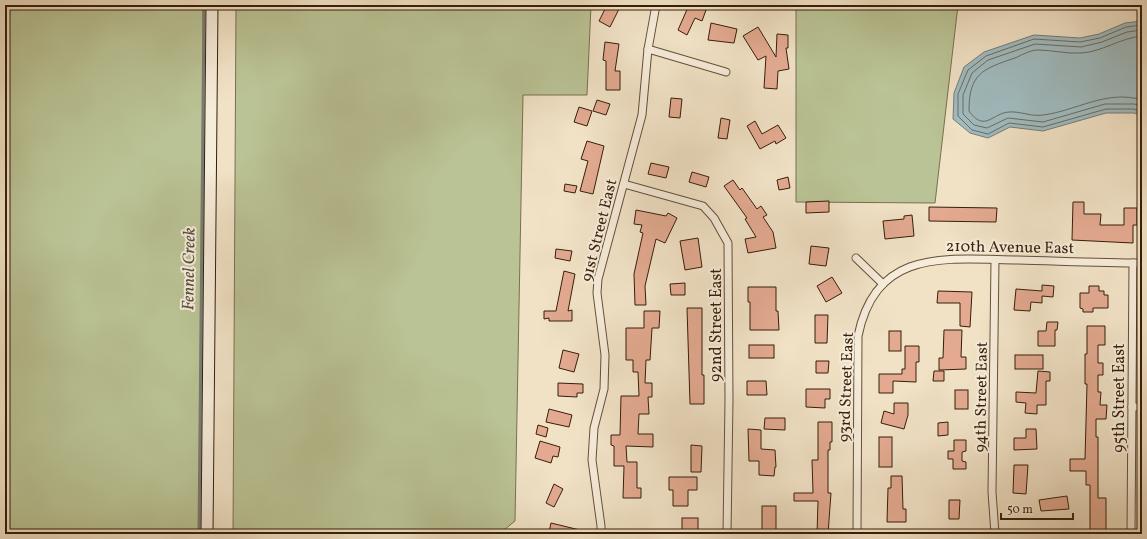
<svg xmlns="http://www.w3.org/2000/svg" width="1147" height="539" font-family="Vollkorn,serif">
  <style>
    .green { fill: #bac395; stroke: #78704f }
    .water { fill: #a0bbbf; stroke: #767c76 }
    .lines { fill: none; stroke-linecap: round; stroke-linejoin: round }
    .shore { stroke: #6c6c64; stroke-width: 1 }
    .stream { stroke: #767c76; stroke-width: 3 }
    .building { fill: #e3aa91; stroke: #371e09 }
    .street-casing { stroke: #664f38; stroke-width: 9 }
    .secondary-casing { stroke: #371e09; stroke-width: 13 }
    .street { stroke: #f6ecda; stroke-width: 7 }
    .secondary { stroke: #f6ecda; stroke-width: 11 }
    .labels { text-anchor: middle; stroke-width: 4; stroke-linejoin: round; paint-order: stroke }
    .street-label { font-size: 16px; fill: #371e09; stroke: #f6ecda }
    .water-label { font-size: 17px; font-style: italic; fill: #564d40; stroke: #f6ecda }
  </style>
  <rect width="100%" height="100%" fill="#f1e2c6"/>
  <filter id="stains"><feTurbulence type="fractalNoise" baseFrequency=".005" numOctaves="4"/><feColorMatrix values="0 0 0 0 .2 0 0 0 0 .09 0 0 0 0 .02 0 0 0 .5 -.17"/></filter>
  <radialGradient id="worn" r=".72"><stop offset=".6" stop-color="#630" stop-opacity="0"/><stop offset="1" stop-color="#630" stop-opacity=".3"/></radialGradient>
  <g class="green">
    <path d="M 5,5 L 203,5 L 206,534 L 5,534 Z"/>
    <path d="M 236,5 L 591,5 L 587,95 L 523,95 L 515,521 L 499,534 L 233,534 Z"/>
    <path d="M 796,5 L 958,5 L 935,203 L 796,202 Z"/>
  </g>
  <path class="water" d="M 1142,21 L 1142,116 L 1134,113 L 1106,113 L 1043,131 L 1010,127 L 988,138 L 970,133 L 953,119 L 954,93 L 964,67 L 984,52 L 1034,35 L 1080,38 L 1099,34 L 1125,23 Z"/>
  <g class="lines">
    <g class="shore">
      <path d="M 1142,25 L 1126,27 L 1100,38 L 1080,42 L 1034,39 L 986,56 L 968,70 L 958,94 L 958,116 L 972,130 L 988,134 L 1009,123 L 1043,127 L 1106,109 L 1134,109 L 1142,112"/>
      <path d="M 1142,30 L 1127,32 L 1102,42 L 1081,47 L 1035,44 L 988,60 L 972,73 L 963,95 L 963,114 L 974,125 L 987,128 L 1008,118 L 1043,122 L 1105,104 L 1134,104 L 1142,106"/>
      <path d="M 1142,36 C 1120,38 1102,52 1081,53 C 1066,54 1052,50 1038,50 C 1030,50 1022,55 1015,58 C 982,69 969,74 969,111 C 985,133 992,113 1009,112 C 1020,111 1032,117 1043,115 C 1076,111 1107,89 1142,100"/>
    </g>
    <path class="stream" d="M 199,534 L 204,5"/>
  </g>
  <g class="building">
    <path d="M 607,5 L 621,5 L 610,27 L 599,21 Z"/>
    <path d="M 689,5 L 695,5 L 706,10 L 702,21 L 695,18 L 687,35 L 678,30 Z"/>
    <path d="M 711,23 L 737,29 L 734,43 L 708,40 Z"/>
    <path d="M 758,27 L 776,57 L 777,34 L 788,35 L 788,48 L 786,48 L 789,69 L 778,71 L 777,89 L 764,88 L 766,56 L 758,60 L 743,36 Z"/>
    <path d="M 605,42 L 619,44 L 615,71 L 620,71 L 620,90 L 606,90 L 606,61 L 603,60 Z"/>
    <path d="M 671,98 L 682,99 L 680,118 L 669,117 Z"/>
    <path d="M 597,100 L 610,104 L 606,115 L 593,111 Z"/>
    <path d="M 579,107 L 592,111 L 587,126 L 574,122 Z"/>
    <path d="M 721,118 L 730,120 L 727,139 L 718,138 Z"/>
    <path d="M 755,121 L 762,134 L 778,125 L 786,138 L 776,144 L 775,141 L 760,149 L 747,126 Z"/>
    <path d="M 587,141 L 604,146 L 593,194 L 580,191 L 588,161 L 581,159 Z"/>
    <path d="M 651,163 L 669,167 L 666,178 L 648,174 Z"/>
    <path d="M 692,172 L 709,177 L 706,187 L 689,182 Z"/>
    <path d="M 788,177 L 790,188 L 779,190 L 777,180 Z"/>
    <path d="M 733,180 L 740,190 L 742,188 L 757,209 L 761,206 L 767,215 L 763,217 L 773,232 L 776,248 L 748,253 L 745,239 L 756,237 L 745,219 L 747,218 L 724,186 Z"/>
    <path d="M 565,184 L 577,186 L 575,193 L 564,191 Z"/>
    <path d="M 829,201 L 829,212 L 806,213 L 806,202 Z"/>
    <path d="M 1073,202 L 1084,202 L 1084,214 L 1101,214 L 1100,225 L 1124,225 L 1124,208 L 1137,208 L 1137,225 L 1133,225 L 1133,243 L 1072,240 Z"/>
    <path d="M 929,207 L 997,208 L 996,222 L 929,221 Z"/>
    <path d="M 636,210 L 666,216 L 668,213 L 677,218 L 665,243 L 656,239 L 645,286 L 646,305 L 635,305 L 634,274 L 643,233 L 640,232 L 642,225 L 634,224 Z"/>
    <path d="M 912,215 L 914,236 L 885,239 L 883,221 L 904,219 L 904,216 Z"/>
    <path d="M 698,238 L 702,267 L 685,270 L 680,241 Z"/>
    <path d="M 811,246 L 829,248 L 826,266 L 809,264 Z"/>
    <path d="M 556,249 L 572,251 L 570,261 L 555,258 Z"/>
    <path d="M 564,271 L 575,274 L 568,311 L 572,310 L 572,321 L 549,321 L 549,318 L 544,319 L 544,311 L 556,311 Z"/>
    <path d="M 832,277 L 842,293 L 826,302 L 817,286 Z"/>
    <path d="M 685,283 L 685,295 L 671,295 L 670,284 Z"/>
    <path d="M 1042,285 L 1054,286 L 1053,297 L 1042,296 L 1042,303 L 1031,302 L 1030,311 L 1014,310 L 1016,289 L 1042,291 Z"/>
    <path d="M 1089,286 L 1099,286 L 1099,291 L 1104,291 L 1104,295 L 1108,295 L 1108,308 L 1093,308 L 1093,312 L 1083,312 L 1083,309 L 1080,308 L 1080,293 L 1089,293 Z"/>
    <path d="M 748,287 L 776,287 L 776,311 L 778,311 L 779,330 L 750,330 L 750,302 L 748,302 Z"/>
    <path d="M 938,291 L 972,292 L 970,327 L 960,326 L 960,303 L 937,303 Z"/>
    <path d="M 687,308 L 702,308 L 702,375 L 704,375 L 704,404 L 690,404 Z"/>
    <path d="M 644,311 L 660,311 L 659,328 L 652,328 L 650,360 L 646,360 L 645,383 L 652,383 L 652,397 L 648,397 L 649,414 L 639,414 L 638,434 L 653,434 L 653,447 L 626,446 L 627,462 L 637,462 L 637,488 L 641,488 L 641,498 L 623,498 L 624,466 L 614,466 L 614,446 L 611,445 L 611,435 L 620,435 L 621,396 L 639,396 L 638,372 L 633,372 L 633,360 L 626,360 L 626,328 L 644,328 Z"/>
    <path d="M 815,315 L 828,315 L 827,343 L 815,343 Z"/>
    <path d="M 1047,322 L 1058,322 L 1057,330 L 1055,330 L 1055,346 L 1038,346 L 1038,331 L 1046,331 Z"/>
    <path d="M 1087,326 L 1105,326 L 1105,345 L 1098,345 L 1098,363 L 1103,363 L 1103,375 L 1098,375 L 1098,392 L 1101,392 L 1100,405 L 1107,405 L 1106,419 L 1096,419 L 1096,437 L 1098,437 L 1098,498 L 1106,498 L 1106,530 L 1090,530 L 1090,485 L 1086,485 L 1086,471 L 1070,471 L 1070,459 L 1085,459 L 1087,384 L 1085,384 L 1085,354 L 1087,354 Z"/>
    <path d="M 944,330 L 962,330 L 961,357 L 966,357 L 966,369 L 939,370 L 939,358 L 943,358 Z"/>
    <rect x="889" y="331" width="12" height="20"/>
    <rect x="749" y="345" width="25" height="13"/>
    <path d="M 905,346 L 919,346 L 919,362 L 916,362 L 916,382 L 893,381 L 893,393 L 879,393 L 879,374 L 902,374 L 902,369 L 905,369 Z"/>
    <path d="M 563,350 L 579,354 L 574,372 L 559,368 Z"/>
    <rect x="1015" y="355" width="28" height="14"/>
    <path d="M 816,361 L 829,361 L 828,373 L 816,373 Z"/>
    <path d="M 934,371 L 944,371 L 944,381 L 933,381 Z"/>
    <path d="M 1038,371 L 1050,372 L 1050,381 L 1046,381 L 1046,405 L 1037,405 L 1037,414 L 1025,413 L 1026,403 L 1016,402 L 1016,392 L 1036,393 Z"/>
    <path d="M 747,381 L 766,381 L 767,395 L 747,395 Z"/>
    <path d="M 558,383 L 583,384 L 583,393 L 577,393 L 577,397 L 558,396 Z"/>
    <path d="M 806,389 L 830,389 L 830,399 L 825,399 L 825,408 L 806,407 Z"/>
    <rect x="955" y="390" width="13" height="19"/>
    <path d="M 894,403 L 908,403 L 908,415 L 904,429 L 881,423 L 884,411 L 894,414 Z"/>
    <path d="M 549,409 L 572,415 L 569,427 L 546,422 Z"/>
    <path d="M 765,418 L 785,418 L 785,430 L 764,429 Z"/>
    <path d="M 818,422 L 832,422 L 832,442 L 830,442 L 830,450 L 828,450 L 828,493 L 831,493 L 828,534 L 817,534 L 818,501 L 794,501 L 794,493 L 813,493 L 812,460 L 818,460 Z"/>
    <path d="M 948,422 L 948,435 L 938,436 L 938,423 Z"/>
    <path d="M 538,425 L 548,428 L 546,437 L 536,434 Z"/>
    <path d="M 748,429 L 761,430 L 761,449 L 775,450 L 776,467 L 775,467 L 774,476 L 759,475 L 759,461 L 749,461 Z"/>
    <path d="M 1026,429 L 1036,429 L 1037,449 L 1014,450 L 1014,438 L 1026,438 Z"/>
    <rect x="879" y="437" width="13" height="30"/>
    <path d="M 954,440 L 966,440 L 966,451 L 962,452 L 962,461 L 966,462 L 966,469 L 953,469 L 953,459 L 948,459 L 948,451 L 954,451 Z"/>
    <path d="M 540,441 L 560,447 L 558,457 L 553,456 L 551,463 L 535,458 Z"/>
    <path d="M 691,445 L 702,446 L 701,472 L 691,472 Z"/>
    <path d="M 1014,465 L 1028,465 L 1026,494 L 1013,493 Z"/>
    <path d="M 891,476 L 902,476 L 903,509 L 906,509 L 906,522 L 887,522 L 888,488 L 891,488 Z"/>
    <path d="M 669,477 L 697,477 L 697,490 L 688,490 L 688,506 L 673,506 L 673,490 L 669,490 Z"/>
    <path d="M 554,484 L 563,489 L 554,507 L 546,503 Z"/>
    <path d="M 1067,496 L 1069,509 L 1041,511 L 1039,500 Z"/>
    <path d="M 949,500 L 960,500 L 959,519 L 949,519 Z"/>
    <rect x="762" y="506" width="14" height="28"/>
    <rect x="682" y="518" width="16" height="16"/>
    <path d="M 551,523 L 584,531 L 584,534 L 549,532 Z"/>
  </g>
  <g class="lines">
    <defs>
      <g id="street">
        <path d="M 648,49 L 726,72"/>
        <path d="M 624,184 L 703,206 L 714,218 L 728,243 L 729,400 L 727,534"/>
        <path d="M 856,258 L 883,284"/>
        <path d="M 995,260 L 992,492 L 995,534"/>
        <path d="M 1132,407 L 1142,407"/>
        <path d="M 601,534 L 601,526 L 592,460 L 594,428 L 604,389 L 605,355 L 597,293 L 598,279 L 642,115 L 648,49 L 656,5"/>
        <path d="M 857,534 L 858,336 C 876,247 947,259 1018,260 C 1059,261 1101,263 1142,263"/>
        <path d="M 1131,534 L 1133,263"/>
      </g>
      <path id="secondary" d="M 207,534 L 212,5"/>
    </defs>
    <use href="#street" class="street-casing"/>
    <use href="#secondary" class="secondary-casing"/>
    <use href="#street" class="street"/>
    <use href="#secondary" class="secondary"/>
  </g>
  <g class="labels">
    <g class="street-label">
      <text transform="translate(598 230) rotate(-76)" y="6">91st Street East</text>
      <text transform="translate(1010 246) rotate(1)" y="6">210th Avenue East</text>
      <text transform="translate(715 325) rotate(-90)" y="6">92nd Street East</text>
      <text transform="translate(845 387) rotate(-88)" y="6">93rd Street East</text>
      <text transform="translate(980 397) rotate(-89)" y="6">94th Street East</text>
      <text transform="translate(1118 398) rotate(-90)" y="6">95th Street East</text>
    </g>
    <g class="water-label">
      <text transform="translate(188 269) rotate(-89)" y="6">Fennel Creek</text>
    </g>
  </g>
  <rect width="1147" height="539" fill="none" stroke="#f1e2c6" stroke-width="20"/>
  <rect x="6" y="6" width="1135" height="527" fill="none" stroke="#371e09" stroke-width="2"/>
  <rect x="10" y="10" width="1127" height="519" fill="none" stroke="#371e09"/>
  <path d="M1001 513v6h72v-6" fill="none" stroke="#371e09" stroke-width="2"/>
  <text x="1007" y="513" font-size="12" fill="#371e09" stroke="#f6ecda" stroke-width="3" paint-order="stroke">50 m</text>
  <rect width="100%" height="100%" filter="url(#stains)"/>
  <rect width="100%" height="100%" fill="url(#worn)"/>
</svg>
